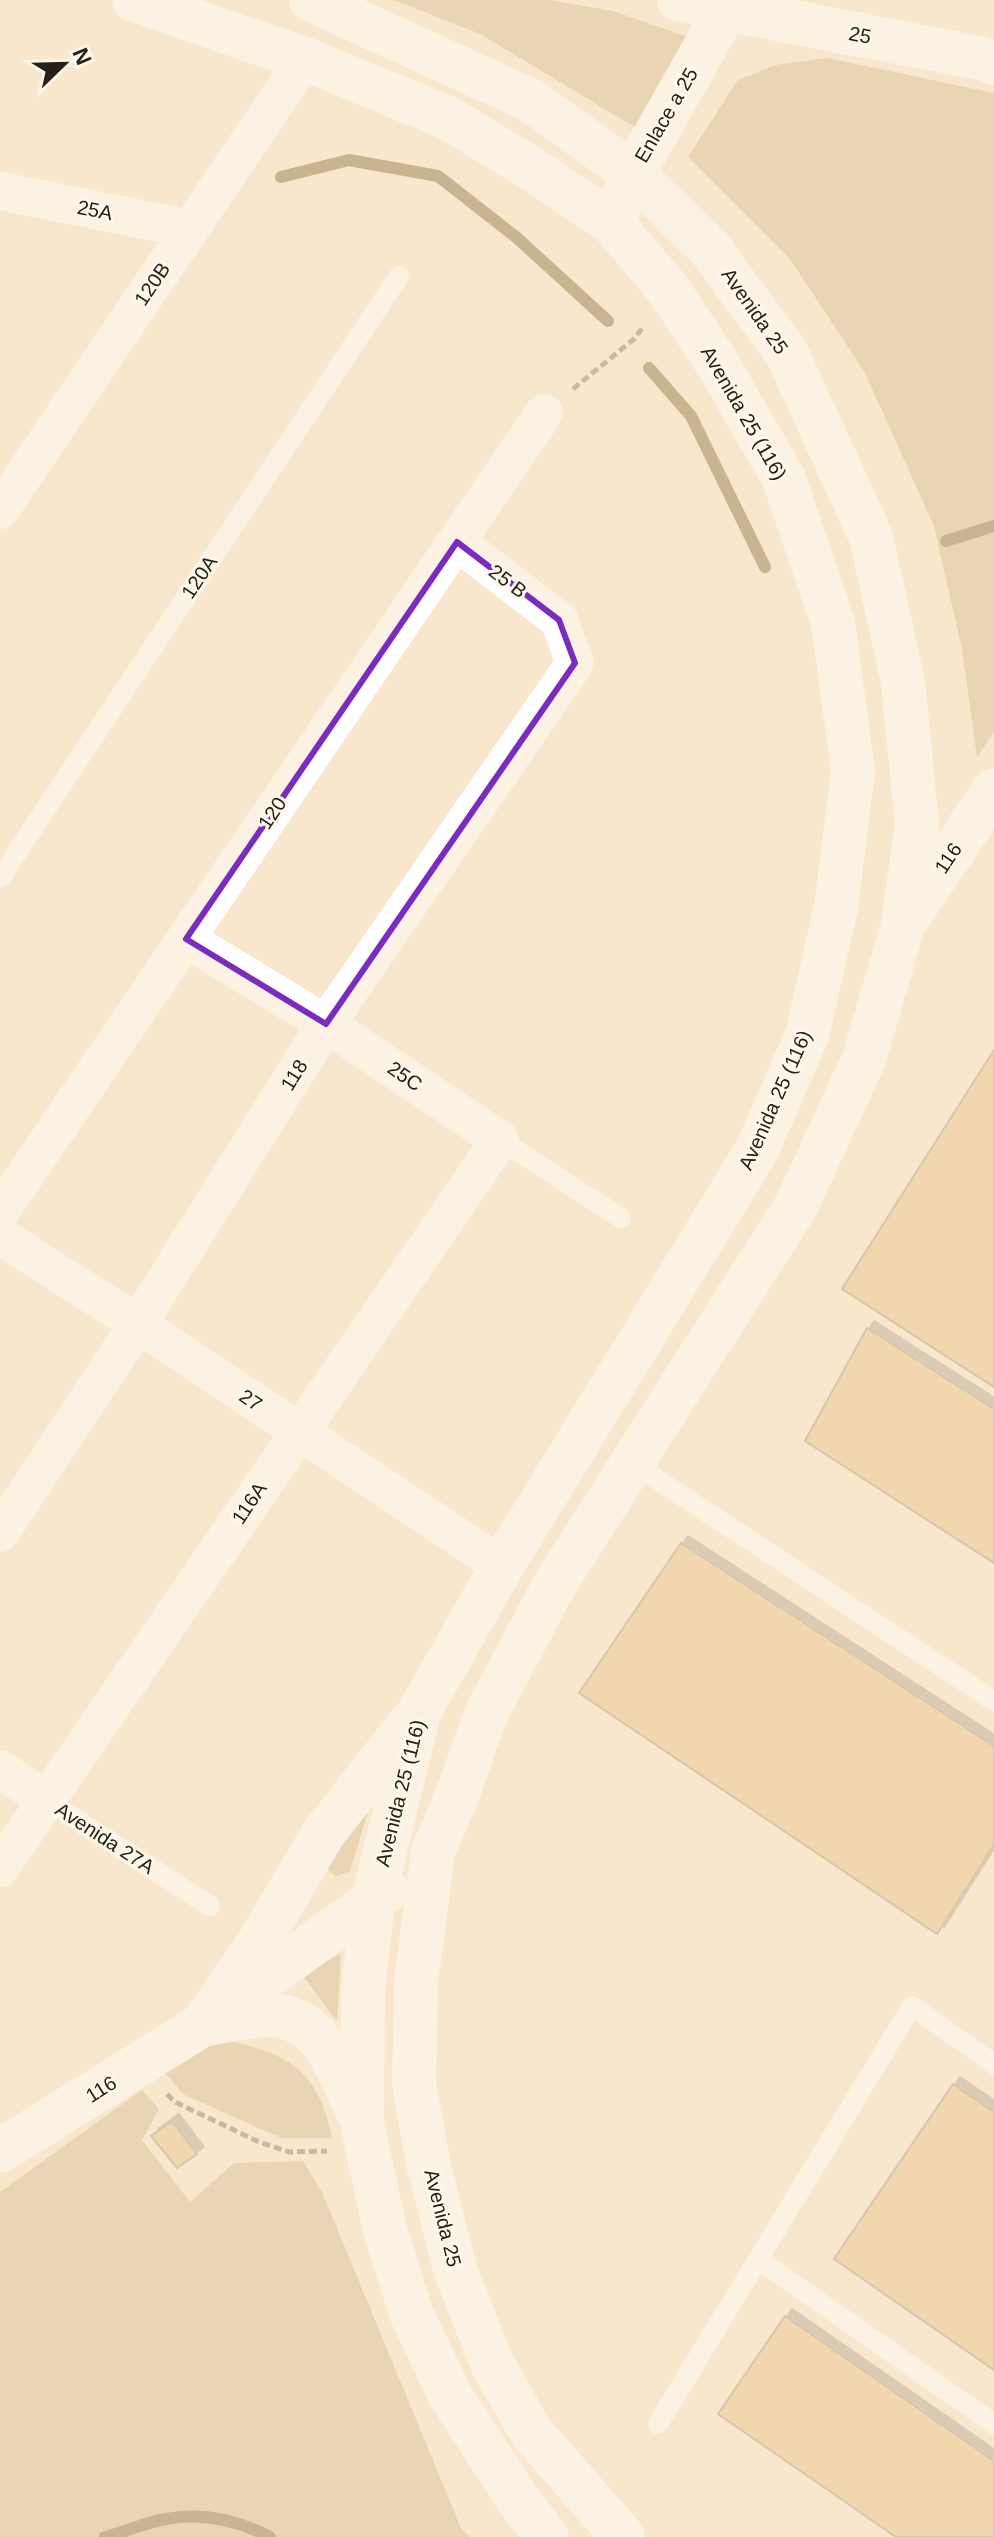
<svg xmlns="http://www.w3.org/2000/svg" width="994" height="2537" font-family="Helvetica,sans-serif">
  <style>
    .green { fill: #d7bc92 }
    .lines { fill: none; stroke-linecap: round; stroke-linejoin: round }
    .stream { stroke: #907548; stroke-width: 12 }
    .building { fill: #ebc487; stroke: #ad9d85; stroke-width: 2; filter: url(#shadow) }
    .path { stroke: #8d8270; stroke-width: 5; stroke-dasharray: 8 4; stroke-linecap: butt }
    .lane { stroke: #fff; stroke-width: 20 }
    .street { stroke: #fff; stroke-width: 38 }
    .secondary { stroke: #fff; stroke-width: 44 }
    .primary { stroke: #fff; stroke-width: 44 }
    .marked { fill: none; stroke: #7b2cbf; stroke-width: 6; stroke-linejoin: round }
    .labels { text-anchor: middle; stroke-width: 6; stroke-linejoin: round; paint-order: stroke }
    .street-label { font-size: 20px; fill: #262016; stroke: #fdf6eb }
  </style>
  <defs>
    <filter id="shadow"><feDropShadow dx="7" dy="-7" stdDeviation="0" flood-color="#0004"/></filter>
  </defs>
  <rect width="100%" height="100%" fill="#f8e7cd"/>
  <g class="green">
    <path d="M 394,0 L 548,0 L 613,11 L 691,38 L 636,128 L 480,34 Z"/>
    <path d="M 827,58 L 994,93 L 994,732 L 977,757 L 962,649 L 934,526 L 864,371 L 790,259 L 688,157 L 737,81 L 775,65 Z"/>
    <path d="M 371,1801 L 350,1871 L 336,1877 L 324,1866 Z"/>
    <path d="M 341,1953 L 337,2021 L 303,1976 Z"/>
    <path d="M 225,2040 C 289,2054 318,2070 332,2138 L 281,2138 L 183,2094 L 163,2070 L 179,2054 Z"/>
    <path d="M 142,2090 L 159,2109 L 142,2140 L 190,2202 L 234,2163 L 303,2161 L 322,2192 L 461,2528 L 470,2537 L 0,2537 L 0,2192 Z"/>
  </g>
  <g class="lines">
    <g class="stream">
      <path d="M 281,177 L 349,160 L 438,176 L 516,237 L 608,321"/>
      <path d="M 649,368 L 691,416 L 765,567"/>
      <path d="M 946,541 L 994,526"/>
      <path d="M 105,2537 C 126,2532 146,2522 166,2519 C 203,2512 237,2520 270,2537"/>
    </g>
  </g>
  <g class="building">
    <path d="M 994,1050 L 994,1387 L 842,1289 Z"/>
    <path d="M 867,1328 L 994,1409 L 994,1563 L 805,1441 Z"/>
    <path d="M 681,1543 L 994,1746 L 994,1845 L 937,1934 L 579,1693 Z"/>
    <path d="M 953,2084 L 994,2112 L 994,2370 L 834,2259 Z"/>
    <path d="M 172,2121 L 197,2154 L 177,2168 L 151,2136 Z"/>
    <path d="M 785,2316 L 994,2461 L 994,2537 L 896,2537 L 718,2414 Z"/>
  </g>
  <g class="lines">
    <g class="path">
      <path d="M 573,389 L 634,339 L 643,327"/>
      <path d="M 167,2094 L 175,2102 L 259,2142 L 289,2152 L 327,2151"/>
    </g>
    <g class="lane">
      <path d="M 0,878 L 399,276"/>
      <path d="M 500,1140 L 621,1218"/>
      <path d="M 632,1463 L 994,1701"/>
      <path d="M 46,1800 L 210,1906"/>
      <path d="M 758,2259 L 994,2424"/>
      <path d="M 658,2424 L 912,2006 L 994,2064"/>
    </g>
    <g class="street">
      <path d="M 0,191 L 190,229"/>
      <path d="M 0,510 L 305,59"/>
      <path d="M 0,1212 L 544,413"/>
      <path d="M 0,1236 L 138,1324 L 502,1566"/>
      <path d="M 0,1533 L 138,1324 L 326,1024 L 575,663 L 559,620 L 457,542"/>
      <path d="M 0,1769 L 46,1800"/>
      <path d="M 0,1868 L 500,1140 L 326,1024 L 186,939"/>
    </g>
    <g class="secondary">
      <path d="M 679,0 L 980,58 L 994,63"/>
      <path d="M 612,223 L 633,174 L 726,10"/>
      <path d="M 903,925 L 994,790"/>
      <path d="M 0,2151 L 202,2025"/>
    </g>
    <g class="primary">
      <path d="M 134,0 L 305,59 L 448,118 L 540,174 L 612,223 L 668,289 L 717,363 L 784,479 L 833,623 L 853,770 L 836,908 L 807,1035 L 757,1150 L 502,1566 L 419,1712 L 373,1901 L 363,1991 L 362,2123 L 385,2230 L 412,2315 L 449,2393 L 521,2504 L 547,2537"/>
      <path d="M 311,0 L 530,100 L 633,174 L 710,249 L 786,352 L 871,537 L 903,682 L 917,824 L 903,925 L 864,1059 L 796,1206 L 555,1584 L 486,1714 L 457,1796 L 433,1851 L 416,1982 L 414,2084 L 429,2167 L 456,2272 L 493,2366 L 532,2433 L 623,2537"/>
      <path d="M 229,2005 L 387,1890"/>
      <path d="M 208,2024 C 227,2021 250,2014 270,2015 C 323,2017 338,2069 356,2109"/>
      <path d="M 202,2025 L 260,1941 L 323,1834 L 410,1723"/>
    </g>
  </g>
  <path d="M0 0H994V2537H0ZM 457,542 L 559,620 L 575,663 L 326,1024 L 186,939 Z" fill="#f8e7cd" fill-opacity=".55" fill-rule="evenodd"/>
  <path class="marked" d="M 457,542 L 559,620 L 575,663 L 326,1024 L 186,939 Z"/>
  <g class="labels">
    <g class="street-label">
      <text transform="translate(860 35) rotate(11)" y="7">25</text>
      <text transform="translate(666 115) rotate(-60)" y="7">Enlace a 25</text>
      <text transform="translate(95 210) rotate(11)" y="7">25A</text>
      <text transform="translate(152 284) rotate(-56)" y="7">120B</text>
      <text transform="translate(755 311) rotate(55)" y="7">Avenida 25</text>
      <text transform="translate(744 413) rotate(60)" y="7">Avenida 25 (116)</text>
      <text transform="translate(199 577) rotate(-56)" y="7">120A</text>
      <text transform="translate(508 581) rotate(37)" y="7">25 B</text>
      <text transform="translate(272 813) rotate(-56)" y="7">120</text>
      <text transform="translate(948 858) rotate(-56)" y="7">116</text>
      <text transform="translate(294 1075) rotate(-58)" y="7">118</text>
      <text transform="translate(405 1076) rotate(34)" y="7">25C</text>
      <text transform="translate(775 1100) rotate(-66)" y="7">Avenida 25 (116)</text>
      <text transform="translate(251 1400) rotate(34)" y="7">27</text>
      <text transform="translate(249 1503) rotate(-56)" y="7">116A</text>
      <text transform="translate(400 1793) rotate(-76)" y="7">Avenida 25 (116)</text>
      <text transform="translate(105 1838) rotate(33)" y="7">Avenida 27A</text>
      <text transform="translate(101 2089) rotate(-32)" y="7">116</text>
      <text transform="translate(443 2218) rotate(76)" y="7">Avenida 25</text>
    </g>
  </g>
  <g transform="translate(64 64) rotate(67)" stroke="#fdf6eb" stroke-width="6" paint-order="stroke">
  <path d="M0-6L14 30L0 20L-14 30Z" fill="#262016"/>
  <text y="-12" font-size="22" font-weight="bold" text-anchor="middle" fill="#262016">N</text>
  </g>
</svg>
